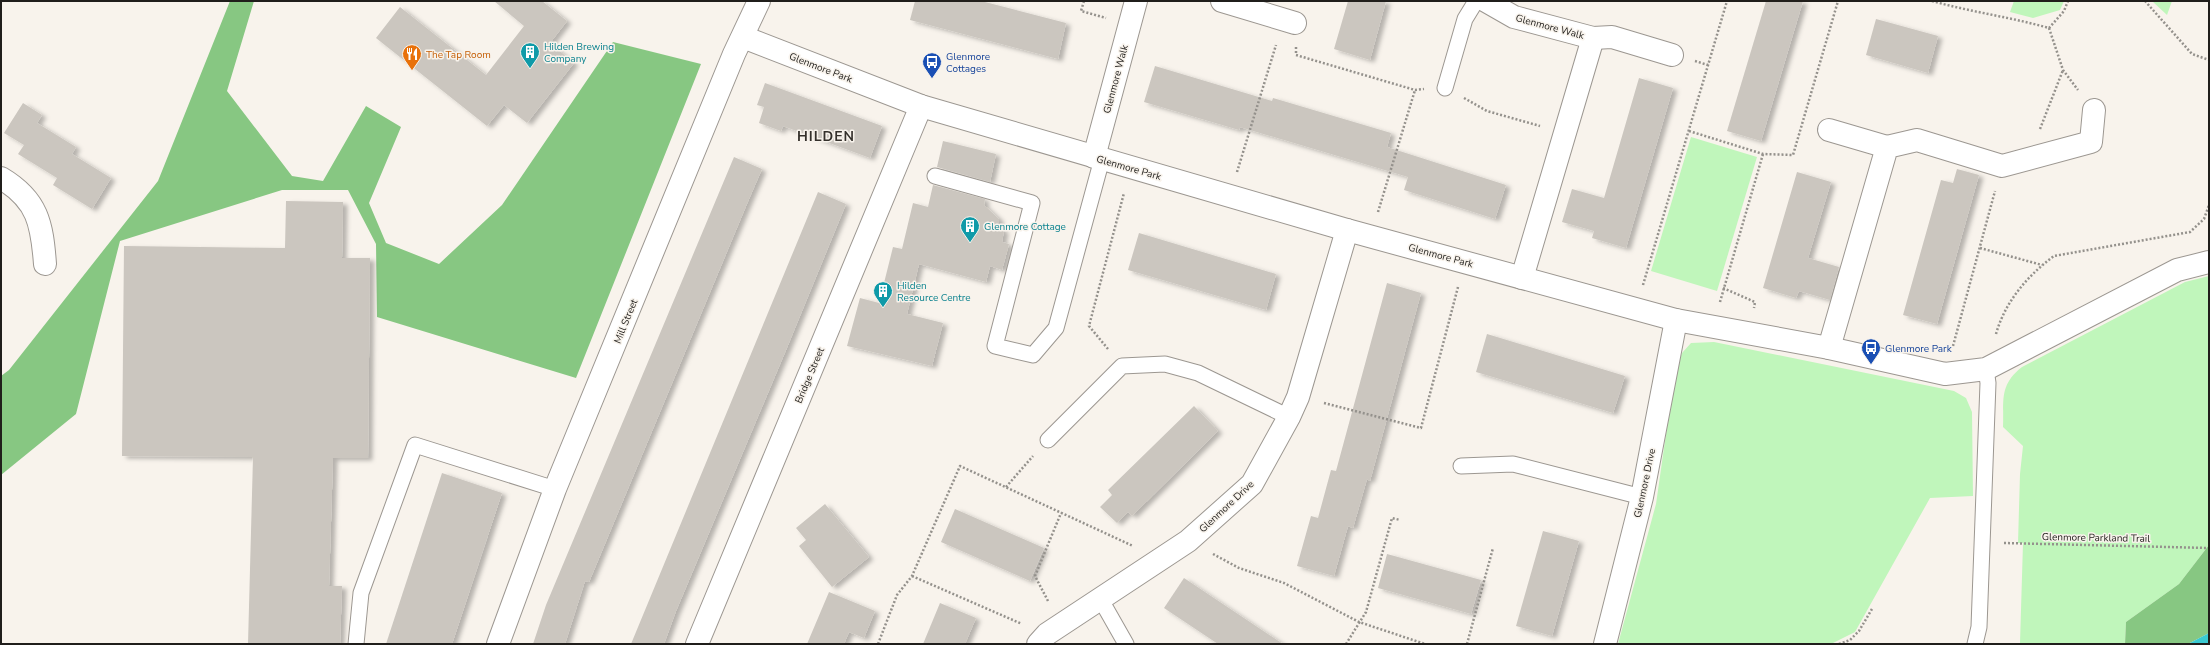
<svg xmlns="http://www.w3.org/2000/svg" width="2210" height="645" font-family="'Nunito Sans',sans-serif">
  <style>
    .green { fill: #c0f6bb }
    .forest { fill: #87c782 }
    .water { fill: #3ac9d1 }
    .building { fill: #cbc6bf; filter: url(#shadow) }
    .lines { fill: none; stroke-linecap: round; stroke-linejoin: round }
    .service-casing { stroke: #9c9791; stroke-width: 17 }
    .minor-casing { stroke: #9c9791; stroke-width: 24 }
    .path { stroke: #94918c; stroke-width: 2.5; stroke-dasharray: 2 2; stroke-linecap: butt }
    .service { stroke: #fff; stroke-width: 15 }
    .minor { stroke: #fff; stroke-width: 22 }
    .labels { text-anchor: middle; stroke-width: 3; stroke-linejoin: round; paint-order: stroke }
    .street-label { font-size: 10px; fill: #201e1b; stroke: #f8f3ec }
    .culture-label { font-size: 10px; fill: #0d838f; stroke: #f8f3ec; text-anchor: start }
    .food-label { font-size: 10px; fill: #c56008; stroke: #f8f3ec; text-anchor: start }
    .transit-label { font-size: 10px; fill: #164399; stroke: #f8f3ec; text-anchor: start }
    .district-label { font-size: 14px; font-weight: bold; letter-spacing: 1px; fill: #34302b; stroke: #f8f3ec }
  </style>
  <defs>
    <filter id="shadow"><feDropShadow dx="4.5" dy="2.5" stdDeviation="2" flood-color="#0004"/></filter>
  </defs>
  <rect width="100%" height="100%" fill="#f8f3ec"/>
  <g class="green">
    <path d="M 2014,1 L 2064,1 L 2060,10 L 2033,18 L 2010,12 Z"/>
    <path d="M 2152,1 L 2172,1 L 2167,15 Z"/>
    <path d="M 1691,137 L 1757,157 L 1717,291 L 1651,271 Z"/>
    <path d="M 2209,276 L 2209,545 L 2179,584 L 2126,622 L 2125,644 L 2020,643 L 2023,543 L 2018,543 L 2020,474 L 2023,446 L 2003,427 C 2004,400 1999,385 2022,367 L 2185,282 Z"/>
    <path d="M 1714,342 L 1954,391 L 1966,398 L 1972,412 L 1973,496 L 1930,498 L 1855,632 L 1831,644 L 1618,644 L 1656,504 L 1675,371 L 1682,353 L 1691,343 Z"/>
  </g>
  <g class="forest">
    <path d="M 230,1 L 254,1 L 227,91 L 292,176 L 323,181 L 366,106 L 401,127 L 369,203 L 386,243 L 439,264 L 502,205 L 613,42 L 701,64 L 576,378 L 377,317 L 376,244 L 348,190 L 282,190 L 120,241 L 76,414 L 1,475 L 1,376 L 9,370 L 158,181 Z"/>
    <path d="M 2209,545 L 2209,633 L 2188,644 L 2125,644 L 2126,622 L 2179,584 Z"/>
  </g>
  <path class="water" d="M 2209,633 L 2209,644 L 2188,644 Z"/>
  <g class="building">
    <path d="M 494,1 L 542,1 L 567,21 L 550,43 L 574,63 L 527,123 L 504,105 L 487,126 L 376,38 L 400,7 L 486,75 L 524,26 Z"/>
    <path d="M 915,1 L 981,1 L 1066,23 L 1058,59 L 910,20 Z"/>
    <path d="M 1348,1 L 1386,1 L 1370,60 L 1334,49 Z"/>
    <path d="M 1766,1 L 1803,1 L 1761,141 L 1727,131 Z"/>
    <path d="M 1876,19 L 1938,36 L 1928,73 L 1866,55 Z"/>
    <path d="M 1155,66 L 1272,101 L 1273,98 L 1391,133 L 1387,147 L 1506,185 L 1495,219 L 1404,190 L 1408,177 L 1240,127 L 1239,130 L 1144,102 Z"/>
    <path d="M 1639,78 L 1673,88 L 1626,248 L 1592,238 L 1594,231 L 1562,222 L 1572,189 L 1604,198 Z"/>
    <path d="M 765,83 L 882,126 L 870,158 L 783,126 L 781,131 L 759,123 L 764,107 L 757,105 Z"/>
    <path d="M 23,103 L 42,115 L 37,123 L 76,147 L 72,154 L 111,178 L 92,209 L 53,185 L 57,178 L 18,154 L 24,145 L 4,133 Z"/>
    <path d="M 943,141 L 996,154 L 990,182 L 937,167 Z"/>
    <path d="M 734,157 L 762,169 L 749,199 L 589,582 L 585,581 L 565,644 L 533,644 L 546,605 Z"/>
    <path d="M 1957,169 L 1979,175 L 1937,324 L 1903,315 L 1941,180 L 1953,183 Z"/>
    <path d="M 1797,172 L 1831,182 L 1808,258 L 1839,267 L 1830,300 L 1799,291 L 1796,298 L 1763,288 Z"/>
    <path d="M 933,185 L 985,199 L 984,205 L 999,219 L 999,227 L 1004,231 L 1002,242 L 1009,244 L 1002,270 L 990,266 L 986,282 L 919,264 L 907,314 L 943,323 L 932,366 L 847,346 L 860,298 L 879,303 L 893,247 L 902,249 L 913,203 L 928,207 Z"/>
    <path d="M 818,192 L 846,204 L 786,350 L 676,611 L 664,644 L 631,644 Z"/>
    <path d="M 286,201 L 343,202 L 342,258 L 370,258 L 368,458 L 333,458 L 329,586 L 342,586 L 340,644 L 248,644 L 253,457 L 122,456 L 124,246 L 285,248 Z"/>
    <path d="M 1139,233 L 1276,274 L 1266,310 L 1128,270 Z"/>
    <path d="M 1387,283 L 1421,293 L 1370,481 L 1367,479 L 1353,528 L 1348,526 L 1334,576 L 1297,566 L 1311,516 L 1318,518 L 1331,470 L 1336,471 Z"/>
    <path d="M 1487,334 L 1625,376 L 1613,413 L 1476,372 Z"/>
    <path d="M 1194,406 L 1218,431 L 1132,516 L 1128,512 L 1117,523 L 1100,507 L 1112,495 L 1108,490 Z"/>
    <path d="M 442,473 L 502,493 L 452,644 L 386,644 Z"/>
    <path d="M 825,504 L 869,557 L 832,587 L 799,546 L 806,540 L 796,528 Z"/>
    <path d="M 955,509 L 1044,548 L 1030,581 L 941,542 Z"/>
    <path d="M 1543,531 L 1579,541 L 1552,636 L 1516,626 Z"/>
    <path d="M 1387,554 L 1481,580 L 1471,614 L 1378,588 Z"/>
    <path d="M 1184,578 L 1283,644 L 1218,644 L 1164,608 Z"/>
    <path d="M 829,592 L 875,611 L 864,638 L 849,632 L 844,644 L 807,644 Z"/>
    <path d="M 940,603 L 976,618 L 965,644 L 923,644 Z"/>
  </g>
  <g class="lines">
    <defs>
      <g id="service">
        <path d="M 1445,88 L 1465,19 L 1476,1"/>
        <path d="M 935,176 L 1032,203 L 995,346 L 1033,355 L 1056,328 L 1102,159"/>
        <path d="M 1048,440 L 1122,366 L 1165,364 L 1198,373 L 1289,417"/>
        <path d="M 1461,466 L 1513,464 L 1642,497"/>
        <path d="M 1101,600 L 1126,644"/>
        <path d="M 356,644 L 361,593 L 415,445 L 555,489"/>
        <path d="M 1975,644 L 1979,627 L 1988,383 L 1986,369"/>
      </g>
      <g id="minor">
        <path d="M 1222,1 L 1295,23"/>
        <path d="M 1486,1 L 1514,17 L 1593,38 L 1612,37 L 1672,55"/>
        <path d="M 743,37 L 921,106 L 1347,230 L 1676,320 L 1829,348 L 1945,374 L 1986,369 L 2177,270 L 2209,262"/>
        <path d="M 1829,130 L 1887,147"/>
        <path d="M 1094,157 L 1136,1"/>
        <path d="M 1,178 C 38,200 42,224 45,264"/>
        <path d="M 1522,278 L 1593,38"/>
        <path d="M 1829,348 L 1887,147 L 1917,140 L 2002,166 L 2091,142 L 2094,110"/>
        <path d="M 498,644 L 555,489 L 734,54 L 759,1"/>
        <path d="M 697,644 L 921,106"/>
        <path d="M 1038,644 L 1047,634 L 1188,541 L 1252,484 L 1289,417 L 1298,397 L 1347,230"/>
        <path d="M 1605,644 L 1642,497 L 1676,320"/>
      </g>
    </defs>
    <use href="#service" class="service-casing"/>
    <use href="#minor" class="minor-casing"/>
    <g class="path">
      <path d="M 1084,1 L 1081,11 L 1106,18"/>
      <path d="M 1932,1 C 1971,12 2010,17 2049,28 L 2064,11 L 2068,1"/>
      <path d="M 2145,1 L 2192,54 L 2209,60"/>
      <path d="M 2049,28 L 2063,70 L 2078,90"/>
      <path d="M 1296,47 L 1296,55 L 1415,90 L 1424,89"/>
      <path d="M 1695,61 L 1708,65"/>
      <path d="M 1464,98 L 1487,111 L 1540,126"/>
      <path d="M 2040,129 L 2063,70"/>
      <path d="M 1689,131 L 1763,154 L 1793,155 L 1838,1"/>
      <path d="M 1237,172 L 1276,45"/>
      <path d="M 1378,212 L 1415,90"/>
      <path d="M 1980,248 L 2042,265"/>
      <path d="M 1643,285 L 1727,1"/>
      <path d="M 1723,288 L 1755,302 L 1754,308"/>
      <path d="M 1720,302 L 1763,154"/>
      <path d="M 1996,334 C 2005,302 2027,276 2054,256 L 2190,232 L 2204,219 L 2209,205"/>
      <path d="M 1953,346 L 1995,191"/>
      <path d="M 1108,349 L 1089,326 L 1124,193"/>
      <path d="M 1324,403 L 1421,428 L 1458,287"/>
      <path d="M 1006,487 L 1033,456"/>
      <path d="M 2004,543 L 2209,548"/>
      <path d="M 1213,554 L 1239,568 L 1284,583 L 1359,622 L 1425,644"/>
      <path d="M 912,576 L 1022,624"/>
      <path d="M 1048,601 L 1035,576 L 1061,513"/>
      <path d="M 878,644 L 897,595 L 912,576 L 960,466 L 1133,546"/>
      <path d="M 1346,644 L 1366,612 L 1392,518 L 1400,520"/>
      <path d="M 1467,644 L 1493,548"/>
      <path d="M 1839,644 L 1850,640 L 1859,631 L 1872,609"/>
    </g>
    <use href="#service" class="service"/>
    <use href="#minor" class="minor"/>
  </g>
  <defs>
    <symbol id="building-pin" viewBox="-11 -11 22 30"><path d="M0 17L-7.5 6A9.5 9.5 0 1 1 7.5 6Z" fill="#0f9aa8" stroke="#f8f3ec"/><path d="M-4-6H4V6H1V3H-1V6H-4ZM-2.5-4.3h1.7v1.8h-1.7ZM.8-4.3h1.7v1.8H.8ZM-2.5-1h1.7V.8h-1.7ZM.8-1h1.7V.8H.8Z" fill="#fff"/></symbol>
    <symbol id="restaurant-pin" viewBox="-11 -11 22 30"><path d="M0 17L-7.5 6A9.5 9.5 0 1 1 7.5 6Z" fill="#e8710a" stroke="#f8f3ec"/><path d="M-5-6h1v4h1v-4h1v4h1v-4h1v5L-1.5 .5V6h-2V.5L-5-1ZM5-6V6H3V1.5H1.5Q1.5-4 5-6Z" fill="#fff"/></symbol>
    <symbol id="bus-pin" viewBox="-11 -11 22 30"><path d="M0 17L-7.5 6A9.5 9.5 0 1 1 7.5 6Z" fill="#1a4fb4" stroke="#f8f3ec"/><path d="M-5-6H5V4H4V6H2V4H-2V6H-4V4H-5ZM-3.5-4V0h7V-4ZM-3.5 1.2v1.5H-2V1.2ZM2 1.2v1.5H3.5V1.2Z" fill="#fff"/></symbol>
  </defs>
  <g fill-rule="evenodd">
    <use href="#building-pin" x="519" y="41" width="22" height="30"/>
    <use href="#restaurant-pin" x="401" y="43" width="22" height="30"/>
    <use href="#bus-pin" x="921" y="51" width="22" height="30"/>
    <use href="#building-pin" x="959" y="215" width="22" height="30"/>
    <use href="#building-pin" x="872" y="280" width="22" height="30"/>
    <use href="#bus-pin" x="1860" y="337" width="22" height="30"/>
  </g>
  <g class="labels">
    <g class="street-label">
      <text transform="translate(1550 26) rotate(15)" y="4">Glenmore Walk</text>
      <text transform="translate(821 67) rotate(21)" y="4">Glenmore Park</text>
      <text transform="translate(1115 79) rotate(-75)" y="4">Glenmore Walk</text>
      <text transform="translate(1129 167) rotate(16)" y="4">Glenmore Park</text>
      <text transform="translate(1441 255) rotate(15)" y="4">Glenmore Park</text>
      <text transform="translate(625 321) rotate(-68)" y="4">Mill Street</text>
      <text transform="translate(809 375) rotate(-67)" y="4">Bridge Street</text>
      <text transform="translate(1644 483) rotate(-78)" y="4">Glenmore Drive</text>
      <text transform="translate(1226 506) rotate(-43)" y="4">Glenmore Drive</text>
      <text transform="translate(2096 537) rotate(1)" y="4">Glenmore Parkland Trail</text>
    </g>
    <g class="culture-label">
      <text x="544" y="50">Hilden Brewing<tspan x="544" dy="12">Company</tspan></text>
      <text x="984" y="230">Glenmore Cottage</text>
      <text x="897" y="289">Hilden<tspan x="897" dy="12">Resource Centre</tspan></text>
    </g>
    <g class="food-label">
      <text x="426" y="58">The Tap Room</text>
    </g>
    <g class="transit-label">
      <text x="946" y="60">Glenmore<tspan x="946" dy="12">Cottages</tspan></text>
      <text x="1885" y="352">Glenmore Park</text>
    </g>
    <g class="district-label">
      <text x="826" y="141">HILDEN</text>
    </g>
  </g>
  <rect width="2210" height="645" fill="none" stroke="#201e1b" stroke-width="4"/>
</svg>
